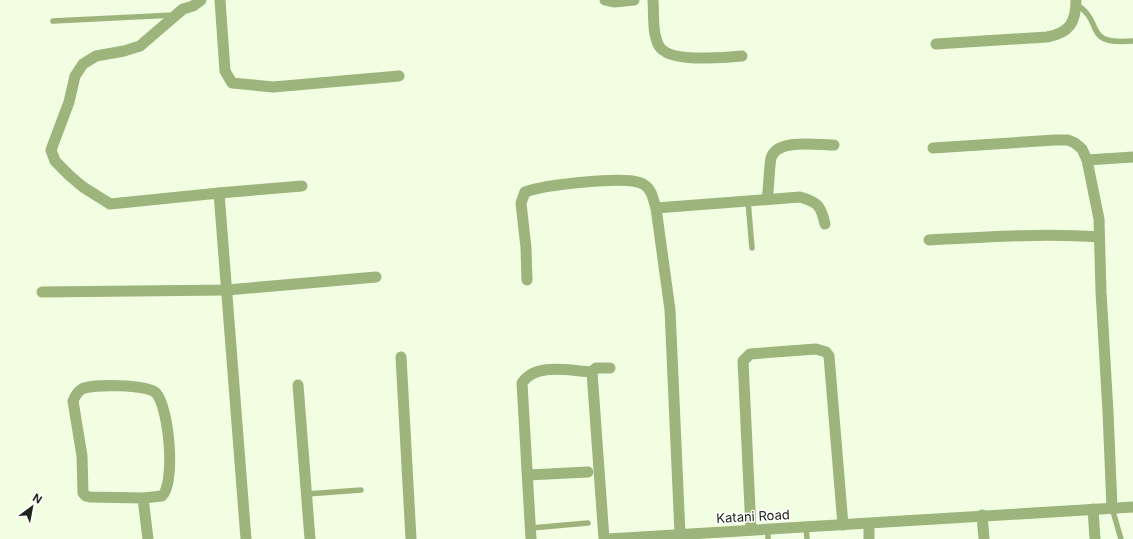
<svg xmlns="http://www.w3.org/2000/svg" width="1133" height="539" font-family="Inter,sans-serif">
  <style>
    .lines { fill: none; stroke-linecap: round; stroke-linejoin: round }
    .lane { stroke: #9db57c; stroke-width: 5.5 }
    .street { stroke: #9db57c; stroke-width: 11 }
    .labels { text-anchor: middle; stroke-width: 3; stroke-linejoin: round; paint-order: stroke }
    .street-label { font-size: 13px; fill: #20241a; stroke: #fff }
  </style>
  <rect width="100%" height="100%" fill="#f2fee2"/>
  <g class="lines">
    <g class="lane">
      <path d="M 1076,4 C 1106,23 1081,45 1133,41"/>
      <path d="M 53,21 L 174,15"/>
      <path d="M 748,201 L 752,248"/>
      <path d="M 307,494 L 361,490"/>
      <path d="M 1112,508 L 1121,539"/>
      <path d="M 806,527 L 807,539"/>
      <path d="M 531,528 L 588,523"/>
      <path d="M 768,539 L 768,529"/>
    </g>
    <g class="street">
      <path d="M 201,0 L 193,6 L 183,9 L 140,46 L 124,51 L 96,56 L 83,64 L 75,76 L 69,102 L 51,150 L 55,161 L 70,176 L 83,187 L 110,204 L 219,193 L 246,539"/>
      <path d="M 220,0 L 225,71 L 232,83 L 273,87 L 399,76"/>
      <path d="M 605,0 L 614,2 L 634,0"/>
      <path d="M 653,0 C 654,14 652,33 659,46 C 670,64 723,57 742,56"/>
      <path d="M 936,44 L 1047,37 C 1069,33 1076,23 1076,0"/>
      <path d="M 933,148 L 1055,140 L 1068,140 L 1075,143 L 1082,149 L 1087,160 L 1099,219 L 1101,292 L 1108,412 L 1112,508"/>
      <path d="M 1087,160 L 1133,157"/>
      <path d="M 219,193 L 302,186"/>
      <path d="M 767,199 C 769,188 769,168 771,158 C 777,138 817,145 834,145"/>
      <path d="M 656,208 L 800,197 C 818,202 821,206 825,224"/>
      <path d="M 929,240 C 985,237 1043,233 1099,237"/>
      <path d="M 527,280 L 526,248 L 521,203 L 525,192 C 544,185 627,175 643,184 C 652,189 653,199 656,208 L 670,310 L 680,534"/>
      <path d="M 42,292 L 227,290 L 376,277"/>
      <path d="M 401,357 L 411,539"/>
      <path d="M 298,385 L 310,539"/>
      <path d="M 528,475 L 588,472"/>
      <path d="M 143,498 L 162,496 C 176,483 169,407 156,393 C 147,384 92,384 82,389 C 77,392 75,396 73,401 L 82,456 L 83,493 L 86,496 L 90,497 L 143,498 L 148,539"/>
      <path d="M 1093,509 L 1095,539"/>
      <path d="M 982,515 L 984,539"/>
      <path d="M 869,524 L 869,539"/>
      <path d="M 751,530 L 743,361 L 750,354 L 816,349 L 826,352 L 829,356 L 843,525"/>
      <path d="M 531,539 L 522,383 C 536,362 570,371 592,372"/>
      <path d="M 604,539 L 592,372 L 596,368 L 610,368"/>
      <path d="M 608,539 L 1133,507"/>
    </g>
  </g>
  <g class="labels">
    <g class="street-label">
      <text transform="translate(753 516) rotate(-3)" y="5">Katani Road</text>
    </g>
  </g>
  <g transform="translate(32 507) rotate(32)" stroke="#ffffff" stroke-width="3" paint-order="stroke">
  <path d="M0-3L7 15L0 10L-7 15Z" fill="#20241a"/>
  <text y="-6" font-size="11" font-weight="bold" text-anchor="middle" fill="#20241a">N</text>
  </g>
</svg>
